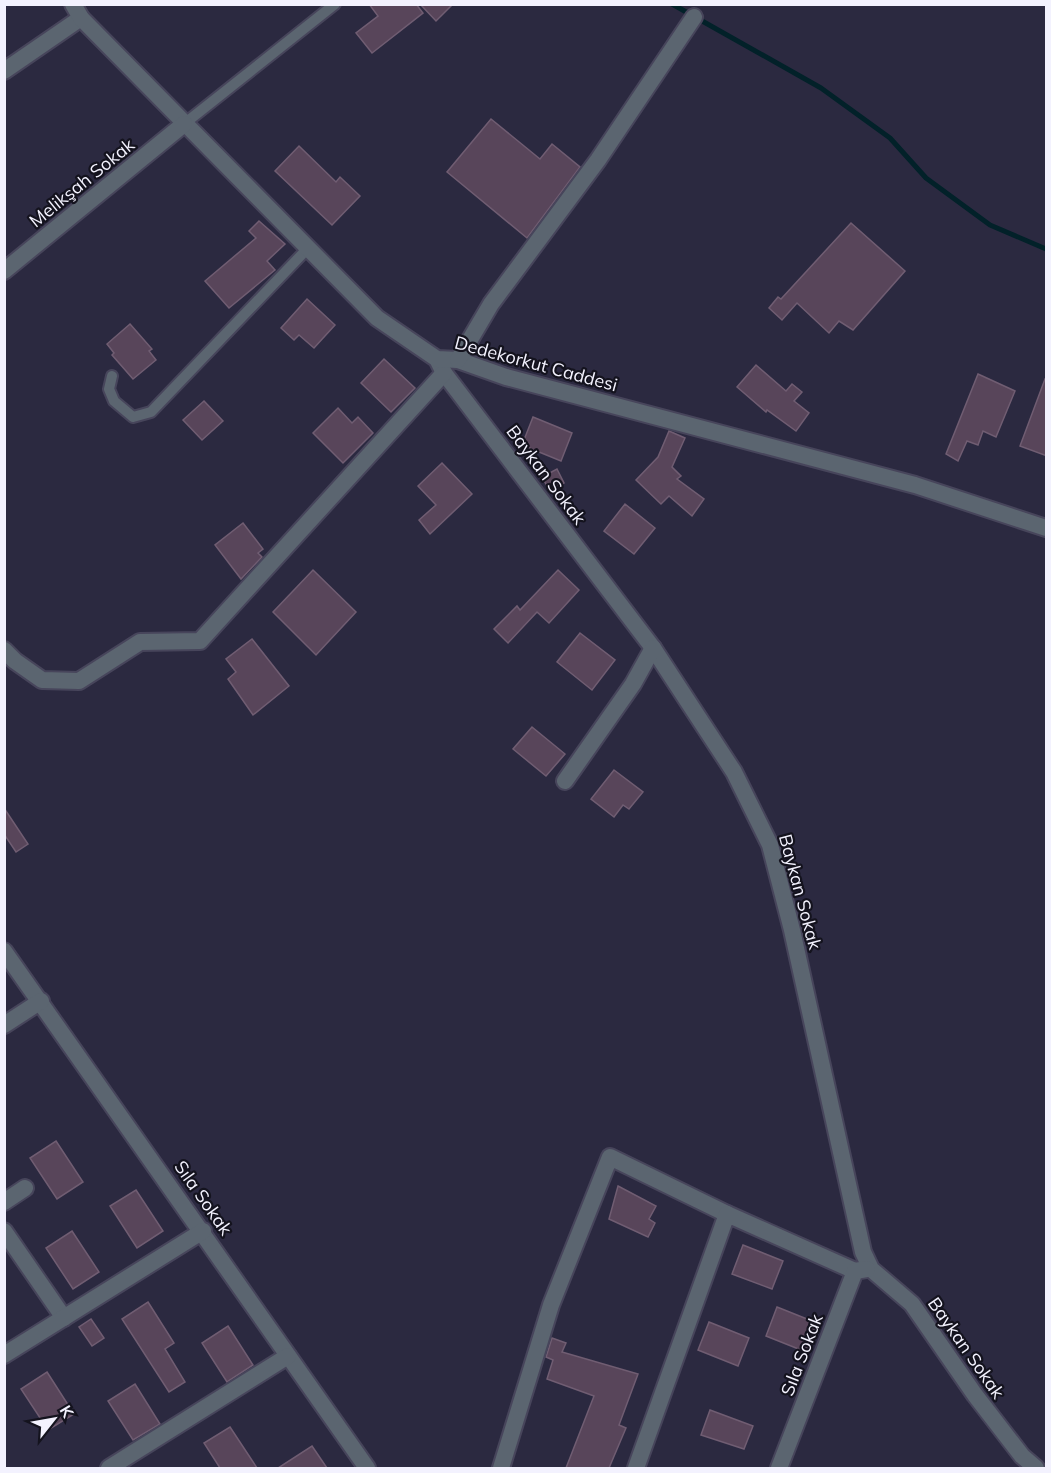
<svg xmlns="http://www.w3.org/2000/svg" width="1051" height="1473" font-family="Mulish,sans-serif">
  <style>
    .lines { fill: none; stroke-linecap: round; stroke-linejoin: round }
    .stream { stroke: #022129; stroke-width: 5 }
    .building { fill: #58455a; stroke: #705d72; stroke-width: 1.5 }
    .service-casing { stroke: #47455b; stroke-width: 14 }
    .minor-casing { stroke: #47455b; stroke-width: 20 }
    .tertiary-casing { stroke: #47455b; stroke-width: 20 }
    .service { stroke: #5b6570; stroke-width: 10 }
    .minor { stroke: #5b6570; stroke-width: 16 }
    .tertiary { stroke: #5b6570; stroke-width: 16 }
    .labels { text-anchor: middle; stroke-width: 4.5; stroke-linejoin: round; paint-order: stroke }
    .street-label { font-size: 18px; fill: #f3f2fe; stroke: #14131e }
  </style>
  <rect width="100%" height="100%" fill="#2b2940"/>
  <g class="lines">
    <path class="stream" d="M 672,4 L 821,88 L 890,138 L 926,178 L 990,225 L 1046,249"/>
  </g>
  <g class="building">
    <path d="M 369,4 L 416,4 L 423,13 L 372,53 L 356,33 L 378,16 Z"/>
    <path d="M 420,4 L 453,4 L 436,21 Z"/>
    <path d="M 491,119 L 540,159 L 552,144 L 580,167 L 527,238 L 447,172 Z"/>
    <path d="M 299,146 L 336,182 L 340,177 L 360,196 L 332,225 L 275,171 Z"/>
    <path d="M 259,221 L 285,244 L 267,261 L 275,270 L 229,308 L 205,281 L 256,238 L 249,231 Z"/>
    <path d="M 851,223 L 905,271 L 853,330 L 839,321 L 829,333 L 797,303 L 782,320 L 769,308 L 778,297 L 781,299 Z"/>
    <path d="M 307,299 L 335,325 L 314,348 L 299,335 L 294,340 L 281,328 Z"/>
    <path d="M 130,324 L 152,349 L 149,351 L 156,360 L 133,379 L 112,355 L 114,353 L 107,344 Z"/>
    <path d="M 384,359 L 415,388 L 391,412 L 361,383 Z"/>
    <path d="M 756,365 L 786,391 L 792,384 L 802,392 L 794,401 L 809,413 L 796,431 L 767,410 L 766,412 L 737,387 Z"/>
    <path d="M 978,374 L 1015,391 L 996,437 L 983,431 L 978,445 L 967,441 L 958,461 L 946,454 Z"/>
    <path d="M 1045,379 L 1047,380 L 1047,456 L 1020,446 Z"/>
    <path d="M 204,401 L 223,421 L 202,440 L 183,420 Z"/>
    <path d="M 338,408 L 352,423 L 358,417 L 373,433 L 343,463 L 313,433 Z"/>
    <path d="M 533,417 L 572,433 L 561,461 L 522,445 Z"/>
    <path d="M 669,431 L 685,438 L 672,467 L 681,476 L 677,479 L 704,499 L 692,516 L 669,496 L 661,504 L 636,480 L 658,457 Z"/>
    <path d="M 442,463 L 472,494 L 430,534 L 419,520 L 436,505 L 418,486 Z"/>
    <path d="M 557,469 L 564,483 L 550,491 L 542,477 Z"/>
    <path d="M 625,504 L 655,528 L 634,554 L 604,531 Z"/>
    <path d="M 243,523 L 263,549 L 258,553 L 262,557 L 241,579 L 215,545 Z"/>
    <path d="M 313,570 L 356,612 L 316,655 L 273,612 Z"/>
    <path d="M 558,570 L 579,590 L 549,623 L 537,612 L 508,643 L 494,629 L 517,606 L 520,610 Z"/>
    <path d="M 580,633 L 615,660 L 592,690 L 557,662 Z"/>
    <path d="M 252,639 L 289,686 L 253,715 L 228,679 L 236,672 L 226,659 Z"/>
    <path d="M 532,727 L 565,754 L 546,776 L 513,749 Z"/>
    <path d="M 614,770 L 643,792 L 629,809 L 623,805 L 614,817 L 591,799 Z"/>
    <path d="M 4,808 L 28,844 L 16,852 L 4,834 Z"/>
    <path d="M 56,1141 L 83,1182 L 57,1199 L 30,1158 Z"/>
    <path d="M 618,1186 L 656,1206 L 649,1219 L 655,1223 L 648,1237 L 609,1219 Z"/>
    <path d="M 136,1190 L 163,1231 L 137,1248 L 110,1206 Z"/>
    <path d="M 72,1231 L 99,1272 L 73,1289 L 46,1248 Z"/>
    <path d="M 743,1245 L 783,1261 L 772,1289 L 732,1274 Z"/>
    <path d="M 148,1302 L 174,1343 L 165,1349 L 185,1382 L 169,1392 L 122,1319 Z"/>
    <path d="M 777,1307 L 817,1323 L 806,1352 L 766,1336 Z"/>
    <path d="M 91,1319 L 104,1338 L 92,1346 L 79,1327 Z"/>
    <path d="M 709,1322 L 749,1338 L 738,1366 L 698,1350 Z"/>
    <path d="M 228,1326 L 253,1365 L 227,1382 L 202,1343 Z"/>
    <path d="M 552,1338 L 566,1343 L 562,1352 L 638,1374 L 619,1425 L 626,1428 L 609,1468 L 566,1468 L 594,1396 L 547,1379 L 553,1360 L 546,1357 Z"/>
    <path d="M 47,1372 L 74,1414 L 48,1430 L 21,1389 Z"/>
    <path d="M 135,1384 L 160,1424 L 133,1440 L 108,1401 Z"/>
    <path d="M 710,1410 L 753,1426 L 744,1449 L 701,1435 Z"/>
    <path d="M 230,1427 L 257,1468 L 220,1468 L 204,1443 Z"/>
    <path d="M 312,1446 L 327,1468 L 278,1468 Z"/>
  </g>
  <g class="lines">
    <defs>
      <g id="service">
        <path d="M 184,124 L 335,4"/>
        <path d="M 112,376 L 109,389 L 114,401 L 133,417 L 151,412 L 309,247"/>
      </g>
      <g id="minor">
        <path d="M 4,71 L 81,18"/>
        <path d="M 437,359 L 444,373 L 653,648 L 734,772 L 770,845 L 792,930 L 863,1252 L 871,1269 L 912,1304 L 975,1395 L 1022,1456 L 1036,1468"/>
        <path d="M 4,650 L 15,661 L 42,680 L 79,681 L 140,642 L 200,641 L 444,373"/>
        <path d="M 565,781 L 633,684 L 653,648"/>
        <path d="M 4,951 L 367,1468"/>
        <path d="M 4,1025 L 41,1001"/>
        <path d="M 4,1202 L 25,1188"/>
        <path d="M 4,1231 L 64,1318"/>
        <path d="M 4,1355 L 203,1231"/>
        <path d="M 109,1468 L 288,1356"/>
        <path d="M 501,1468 L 551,1305 L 610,1157 L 727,1214"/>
        <path d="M 636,1468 L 727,1214 L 855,1271"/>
        <path d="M 779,1468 L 855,1271 L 867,1269"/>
      </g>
      <g id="tertiary">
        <path d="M 73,4 L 81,18 L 377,318 L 437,359 L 458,360 L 506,377 L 915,485 L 1046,528"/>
        <path d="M 4,271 L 184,124"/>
        <path d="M 458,360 L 491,304 L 598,160 L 694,17"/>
      </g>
    </defs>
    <use href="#service" class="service-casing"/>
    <use href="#minor" class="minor-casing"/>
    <use href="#tertiary" class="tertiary-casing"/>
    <use href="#service" class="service"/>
    <use href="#minor" class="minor"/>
    <use href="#tertiary" class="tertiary"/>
  </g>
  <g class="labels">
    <g class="street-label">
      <text transform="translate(82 183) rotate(-39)" y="6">Melikşah Sokak</text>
      <text transform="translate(536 364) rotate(15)" y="6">Dedekorkut Caddesi</text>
      <text transform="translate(546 475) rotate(53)" y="6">Baykan Sokak</text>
      <text transform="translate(800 892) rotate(75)" y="6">Baykan Sokak</text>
      <text transform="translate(203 1198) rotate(55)" y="6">Sıla Sokak</text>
      <text transform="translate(966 1348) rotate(55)" y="6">Baykan Sokak</text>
      <text transform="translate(802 1355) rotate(-69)" y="6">Sıla Sokak</text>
    </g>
  </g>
  <rect width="1051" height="1473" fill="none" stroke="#f3f2fe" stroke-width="12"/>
  <g transform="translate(54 1419) rotate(59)" stroke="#14131e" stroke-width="4.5" paint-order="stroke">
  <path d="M0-4.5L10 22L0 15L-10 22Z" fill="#f3f2fe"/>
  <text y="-9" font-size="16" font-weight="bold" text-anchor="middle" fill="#f3f2fe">K</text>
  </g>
</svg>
